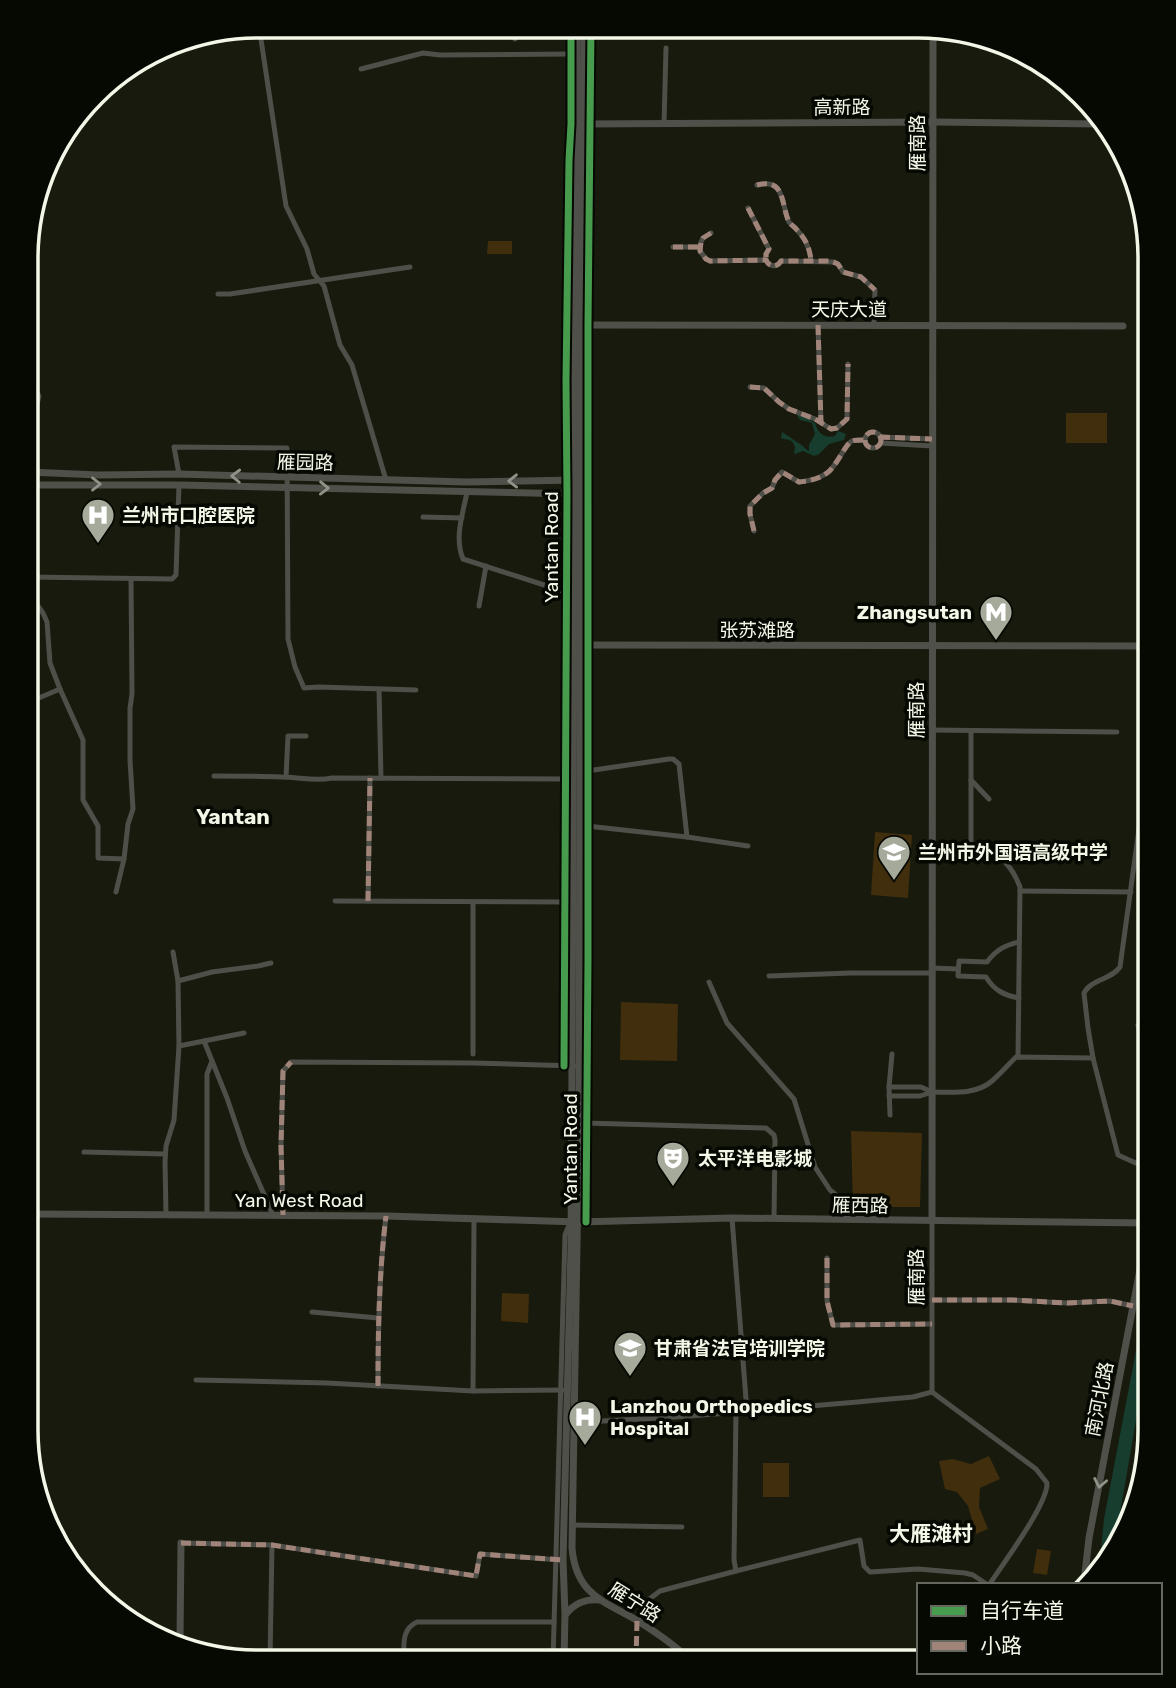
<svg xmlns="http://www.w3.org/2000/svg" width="1176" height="1688" font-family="Rubik,'Noto Sans SC',sans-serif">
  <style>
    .green { fill: #412e0d }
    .water { fill: #163d2e }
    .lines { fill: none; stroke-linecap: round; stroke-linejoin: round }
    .street { stroke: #4f4f49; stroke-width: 5 }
    .secondary { stroke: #4f5049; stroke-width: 7 }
    .quiet { stroke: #a18479; stroke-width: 5; stroke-dasharray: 10 5; stroke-linecap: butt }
    .cycleway-casing { stroke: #060802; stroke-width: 11 }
    .cycleway { stroke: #469c4c; stroke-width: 7 }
    .oneway { stroke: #909388 }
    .labels { text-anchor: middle; stroke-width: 7; stroke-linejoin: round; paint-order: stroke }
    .street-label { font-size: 19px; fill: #f2f7e7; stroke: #060802 }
    .poi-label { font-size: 19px; font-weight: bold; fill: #f2f7e7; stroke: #060802; text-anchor: start }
    .neighbourhood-label { font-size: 21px; font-weight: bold; fill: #f2f7e7; stroke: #060802 }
    .rim { fill: none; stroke: #f2f7e7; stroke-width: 3.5 }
  </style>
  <rect width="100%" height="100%" fill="#171a0d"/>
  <g class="green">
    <path d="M 488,241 L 512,241 L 512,254 L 487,254 Z"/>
    <rect x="1066" y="413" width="41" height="30"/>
    <path d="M 875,832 L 912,835 L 908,898 L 871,895 Z"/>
    <path d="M 621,1002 L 678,1004 L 677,1061 L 620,1060 Z"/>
    <path d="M 851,1131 L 922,1133 L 920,1207 L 853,1207 Z"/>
    <path d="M 502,1293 L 529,1294 L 528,1323 L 501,1321 Z"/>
    <path d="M 989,1456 L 1000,1479 L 980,1488 L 979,1507 L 988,1529 L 976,1534 L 968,1506 L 957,1492 L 945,1489 L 939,1461 L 953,1459 L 971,1464 Z"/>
    <rect x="763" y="1463" width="26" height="34"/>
    <path d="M 1037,1549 L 1051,1551 L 1047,1575 L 1033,1573 Z"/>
  </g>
  <g class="water">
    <path d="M 799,414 L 815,423 C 818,433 824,439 835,436 L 838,431 L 846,434 L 844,440 L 829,444 L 819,454 L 814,456 L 803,451 L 795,454 L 794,453 L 795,447 C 792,438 789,441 781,438 L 782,432 L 803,446 L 807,450 L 809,451 L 809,445 L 815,434 L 812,423 L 800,420 L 797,415 Z"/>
    <path d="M 1149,1282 L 1149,1345 L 1114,1548 L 1110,1559 L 1099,1569 L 1104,1519 Z"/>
  </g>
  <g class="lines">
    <g class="street">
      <path d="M 259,26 L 286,206 L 307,249 L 314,274 L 324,286 L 340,345 L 352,365 L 386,480"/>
      <path d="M 515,27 L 515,39"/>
      <path d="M 361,69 L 423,53 L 440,55 L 571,54"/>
      <path d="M 664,124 L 666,48"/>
      <path d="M 757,185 C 786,177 781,206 789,222 C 792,226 794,226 797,230 C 806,239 810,249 811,261"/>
      <path d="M 748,208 L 769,249 L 766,254 L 766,260"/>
      <path d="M 711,233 L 703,238 L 701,242 L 700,251 L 706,259 L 710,261 L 766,260 C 769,267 777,268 781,261 L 834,262 L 838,264 L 843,272 L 861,277 L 875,290 L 874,325"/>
      <path d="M 673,247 L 700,247"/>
      <path d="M 218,294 L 230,294 L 410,267"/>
      <path d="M 818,325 L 821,423"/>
      <path d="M 750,387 L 764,388 L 779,402 L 789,409 L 815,419 L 831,429 L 837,428 L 847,419 L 848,364"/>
      <circle cx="873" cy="440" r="8"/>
      <path d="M 880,437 L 932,439"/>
      <path d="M 28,443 L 39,396 L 35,388 L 28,384"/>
      <path d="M 881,443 L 932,446"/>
      <path d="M 179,474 L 174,447 L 287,448 L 288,639 L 295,667 L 304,688 L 318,687 L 416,690"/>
      <path d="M 467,492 C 463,514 454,537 463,559 L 566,592"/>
      <path d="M 423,517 L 462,518"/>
      <path d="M 754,531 L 750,514 L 750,506 L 763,493 L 772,488 L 775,480 L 782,472 L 799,482 C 809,481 819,479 827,473 C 837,466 845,444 852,441 C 854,440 862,440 864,440"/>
      <path d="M 28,577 L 172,579 L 176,575 L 179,485"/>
      <path d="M 28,592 L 43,613 L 47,622 L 50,663 L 60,689"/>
      <path d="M 479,606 L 486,566"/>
      <path d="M 379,689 L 381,778"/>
      <path d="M 27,703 L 60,689 L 83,740 L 83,800 L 98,826 L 98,858 L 124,859"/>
      <path d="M 932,730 L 1117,732"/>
      <path d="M 971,731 L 971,780 L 989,799"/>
      <path d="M 587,771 L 669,759 L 673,759 L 679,764 L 687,837"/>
      <path d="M 214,776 C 237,776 259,776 282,777 C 299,777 315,782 332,778 L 567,779"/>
      <path d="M 286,777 L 288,736 L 306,736"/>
      <path d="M 971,780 L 971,846"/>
      <path d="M 587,826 L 687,837 L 748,846"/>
      <path d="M 1138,840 L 1149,844"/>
      <path d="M 932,847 C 972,846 1003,842 1020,887 L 1018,1057"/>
      <path d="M 1020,891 L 1131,892"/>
      <path d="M 116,892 L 124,859 L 128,824 L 133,809 L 130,760 L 130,708 L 132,694 L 131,579"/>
      <path d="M 335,901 L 564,902"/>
      <path d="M 368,901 L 370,778"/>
      <path d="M 173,952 L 178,981 L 179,1046"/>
      <path d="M 932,968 L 958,969"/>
      <path d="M 769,976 L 850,973 L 932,973"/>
      <path d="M 178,981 L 212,972 L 258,966 L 271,963"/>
      <path d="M 709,982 L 727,1023 L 794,1099 L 815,1167 L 830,1190 L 848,1205 L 854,1220"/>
      <path d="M 1019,998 C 1003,995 994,990 986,977 L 958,976 L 959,961 L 987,962 C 996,950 1005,945 1019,942"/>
      <path d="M 1138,1025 L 1143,1049 L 1149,1051"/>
      <path d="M 204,1041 L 227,1098 L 245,1151 L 273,1215"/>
      <path d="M 473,1054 L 473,902"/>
      <path d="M 1093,1058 L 1088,1028 L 1084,993 C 1091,979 1111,980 1120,967 L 1145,785"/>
      <path d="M 564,1066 L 567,494 L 566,380 L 569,160 L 571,124 L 571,27"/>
      <path d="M 932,1092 C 952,1092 976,1095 992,1081 C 1000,1074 1008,1065 1016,1057 L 1093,1058 L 1118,1155 L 1149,1169"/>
      <path d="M 889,1096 L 920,1096 L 932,1092 L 921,1087 L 889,1087"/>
      <path d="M 27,1111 L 28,1110 L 30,914"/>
      <path d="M 890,1115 L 889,1087 L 892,1054"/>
      <path d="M 584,1123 L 766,1128 L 774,1135 L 775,1140 L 774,1219"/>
      <path d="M 84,1152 L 165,1154"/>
      <path d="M 166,1214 L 165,1162 L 166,1146 L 174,1120 L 179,1046 L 244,1033"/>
      <path d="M 207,1215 L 207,1074 L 212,1061"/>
      <path d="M 283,1215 L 281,1146 L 283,1071 L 291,1062 L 473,1063 L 576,1066"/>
      <path d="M 732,1218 L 747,1412"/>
      <path d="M 932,1221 L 932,1392"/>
      <path d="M 586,1222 L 588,959 L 588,325 L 591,27"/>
      <path d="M 827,1258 L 827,1301 L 833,1325 L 932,1324"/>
      <path d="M 932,1300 L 1013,1300 L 1067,1303 L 1110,1301 L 1133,1306"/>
      <path d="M 312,1312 L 378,1318"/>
      <path d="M 196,1380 L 327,1383 L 473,1391 L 564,1390"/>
      <path d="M 378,1386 C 378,1329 379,1273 386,1216"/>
      <path d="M 473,1391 L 474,1219"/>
      <path d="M 932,1392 L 1036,1469 L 1047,1483 C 1048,1504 1002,1565 989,1585"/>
      <path d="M 736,1412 L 734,1560 L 736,1571 L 860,1540 L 864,1566 L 870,1572 L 918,1569 L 965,1573 L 973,1575 L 988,1585"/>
      <path d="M 574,1422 C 687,1418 800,1407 913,1397 L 932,1392"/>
      <path d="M 573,1525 L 682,1527"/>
      <path d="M 181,1543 L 272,1545 L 476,1576 L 480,1554 L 560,1560"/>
      <path d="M 637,1621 L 648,1600 L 660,1591 L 736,1571"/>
      <path d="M 270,1660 L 272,1545"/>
      <path d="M 404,1660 C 404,1646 401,1629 417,1622 L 554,1622"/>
      <path d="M 553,1661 L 565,1235 L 569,1225"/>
      <path d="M 707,1661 L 735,1655 L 842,1652 L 843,1662"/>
    </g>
    <g class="secondary">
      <path d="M 584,27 L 584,124 L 581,325 L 579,1122 L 572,1548 C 576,1595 604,1601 638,1621 C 657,1633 675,1645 691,1661"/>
      <path d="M 582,124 L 933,122 L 1100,124"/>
      <path d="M 579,325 L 1123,326"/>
      <path d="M 28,472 L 99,475 L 179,474 L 466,482 L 577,480"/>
      <path d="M 28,485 L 179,485 L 577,494"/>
      <path d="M 579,645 L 1150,646"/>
      <path d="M 27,1214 L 386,1216 L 578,1222 L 732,1218 L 1149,1223"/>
      <path d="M 932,1221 L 933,28"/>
      <path d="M 1142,1467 L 1149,1427"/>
      <path d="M 1084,1582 L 1089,1538 L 1149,1222"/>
      <path d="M 566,1614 C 575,1603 585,1599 599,1600"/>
      <path d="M 180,1640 L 181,1543"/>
      <path d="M 564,1661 L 565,1614 L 563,1560 L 571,1248 L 572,1066 L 575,325 L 578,124 L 577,27"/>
    </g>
    <g class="quiet">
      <path d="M 757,185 C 786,177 781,206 789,222 C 792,226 794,226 797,230 C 806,239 810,249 811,261"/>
      <path d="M 748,208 L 769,249 L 766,254 L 766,260"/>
      <path d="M 711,233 L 703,238 L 701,242 L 700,251 L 706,259 L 710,261 L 766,260 C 769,267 777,268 781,261 L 830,261 L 838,264 L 843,272 L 861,277 L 875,290"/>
      <path d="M 673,247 L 700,247"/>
      <path d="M 818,325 L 821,424"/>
      <path d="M 750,387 L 764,388 L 779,402 L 789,409 L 815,419 L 831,429 L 837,428 L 847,419 L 848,364"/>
      <circle cx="873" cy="440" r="8"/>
      <path d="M 880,437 L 932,439"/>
      <path d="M 754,531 L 750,514 L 750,506 L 763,493 L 772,488 L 775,480 L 782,472 L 799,482 C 809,481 819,479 827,473 C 837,466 845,444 852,441 C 854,440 862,440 864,440"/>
      <path d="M 368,901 L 370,778"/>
      <path d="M 283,1215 L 281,1146 L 283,1071 L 291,1062"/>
      <path d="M 827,1258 L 827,1301 L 833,1325 L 932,1324"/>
      <path d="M 932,1300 L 1013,1300 L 1067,1303 L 1110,1301 L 1133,1306"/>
      <path d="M 378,1386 C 378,1329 379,1273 386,1216"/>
      <path d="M 1147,1441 L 1149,1442"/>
      <path d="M 181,1543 L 272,1545 L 476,1576 L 480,1554 L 563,1560"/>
      <path d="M 636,1661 L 637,1621"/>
      <path d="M 707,1661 L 735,1655 L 842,1652 L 843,1662"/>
    </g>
    <defs>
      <g id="cycleway">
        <path d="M 564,1066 L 567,494 L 566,380 L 569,160 L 571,124 L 571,27"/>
        <path d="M 586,1222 L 588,959 L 588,325 L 591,27"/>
      </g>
    </defs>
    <use href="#cycleway" class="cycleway-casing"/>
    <use href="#cycleway" class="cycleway"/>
  </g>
  <defs><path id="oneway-chevron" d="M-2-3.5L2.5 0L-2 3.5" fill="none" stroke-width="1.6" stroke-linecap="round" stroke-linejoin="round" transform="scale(1.75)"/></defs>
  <g class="oneway">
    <use href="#oneway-chevron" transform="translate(236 476) rotate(-178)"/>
    <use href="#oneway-chevron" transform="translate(513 481) rotate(179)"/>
    <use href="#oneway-chevron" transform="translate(96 484)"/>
    <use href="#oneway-chevron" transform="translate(324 488) rotate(1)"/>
    <use href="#oneway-chevron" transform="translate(1100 1483) rotate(101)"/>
  </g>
  <defs>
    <symbol id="hospital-pin" viewBox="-11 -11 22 30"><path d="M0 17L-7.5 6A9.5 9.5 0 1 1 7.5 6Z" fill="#a5aa9b" stroke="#060802"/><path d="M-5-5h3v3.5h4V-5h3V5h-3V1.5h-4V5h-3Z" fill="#fff"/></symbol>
    <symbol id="metro-pin" viewBox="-11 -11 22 30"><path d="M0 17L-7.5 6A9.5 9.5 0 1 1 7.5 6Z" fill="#a5aa9b" stroke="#060802"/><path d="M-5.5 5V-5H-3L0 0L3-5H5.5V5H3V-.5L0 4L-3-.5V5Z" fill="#fff"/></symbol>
    <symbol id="university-pin" viewBox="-11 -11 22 30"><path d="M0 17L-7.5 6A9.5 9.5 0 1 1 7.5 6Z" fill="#a5aa9b" stroke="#060802"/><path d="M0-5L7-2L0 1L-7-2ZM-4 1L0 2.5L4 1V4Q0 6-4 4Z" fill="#fff"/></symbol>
    <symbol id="theatre-pin" viewBox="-11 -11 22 30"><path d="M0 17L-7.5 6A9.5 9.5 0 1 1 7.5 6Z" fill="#a5aa9b" stroke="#060802"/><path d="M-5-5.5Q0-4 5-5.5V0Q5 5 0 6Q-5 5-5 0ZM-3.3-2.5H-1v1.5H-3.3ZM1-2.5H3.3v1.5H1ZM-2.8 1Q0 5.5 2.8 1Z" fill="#fff"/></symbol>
  </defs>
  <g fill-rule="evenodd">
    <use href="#hospital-pin" x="79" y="496" width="38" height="52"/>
    <use href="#metro-pin" x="977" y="593" width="38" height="52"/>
    <use href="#university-pin" x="875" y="833" width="38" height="52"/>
    <use href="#theatre-pin" x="654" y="1139" width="38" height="52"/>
    <use href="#university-pin" x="611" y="1329" width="38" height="52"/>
    <use href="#hospital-pin" x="566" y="1398" width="38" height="52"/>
  </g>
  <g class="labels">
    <g class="street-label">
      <text x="842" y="114">高新路</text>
      <text transform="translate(917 143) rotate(-90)" y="7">雁南路</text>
      <text x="849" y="316">天庆大道</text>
      <text transform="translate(305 462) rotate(1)" y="7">雁园路</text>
      <text transform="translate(551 547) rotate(-90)" y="7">Yantan Road</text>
      <text x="757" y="637">张苏滩路</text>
      <text transform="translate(916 710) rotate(-90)" y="7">雁南路</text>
      <text transform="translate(570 1149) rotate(-90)" y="7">Yantan Road</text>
      <text x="299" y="1207">Yan West Road</text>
      <text transform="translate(860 1205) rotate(1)" y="7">雁西路</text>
      <text transform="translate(916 1277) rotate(-90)" y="7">雁南路</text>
      <text transform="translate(1099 1399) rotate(-79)" y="7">南河北路</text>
      <text transform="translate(635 1602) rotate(32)" y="7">雁宁路</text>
    </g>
    <g class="poi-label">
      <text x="122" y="522">兰州市口腔医院</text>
      <text x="972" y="619" text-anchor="end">Zhangsutan</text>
      <text x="918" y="859">兰州市外国语高级中学</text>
      <text x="698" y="1165">太平洋电影城</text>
      <text x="654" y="1355">甘肃省法官培训学院</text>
      <text x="610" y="1413">Lanzhou Orthopedics<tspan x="610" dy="22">Hospital</tspan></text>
    </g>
    <g class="neighbourhood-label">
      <text x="233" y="824">Yantan</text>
      <text x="931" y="1541">大雁滩村</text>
    </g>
  </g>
  <path d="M0 0H1176V1688H0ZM258 38H918A220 220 0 0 1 1138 258V1430A220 220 0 0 1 918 1650H258A220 220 0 0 1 38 1430V258A220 220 0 0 1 258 38Z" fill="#060802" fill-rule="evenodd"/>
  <path class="rim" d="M258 38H918A220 220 0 0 1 1138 258V1430A220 220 0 0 1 918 1650H258A220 220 0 0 1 38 1430V258A220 220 0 0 1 258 38Z"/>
  <rect x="917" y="1583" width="245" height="91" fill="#060802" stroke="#64685e" stroke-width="2"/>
  <rect x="931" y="1606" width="35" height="10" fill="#469c4c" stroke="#64685e" stroke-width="2"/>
  <text x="980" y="1618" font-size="21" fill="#f2f7e7">自行车道</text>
  <rect x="931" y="1641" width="35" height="10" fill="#a18479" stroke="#64685e" stroke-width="2"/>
  <text x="980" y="1653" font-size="21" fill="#f2f7e7">小路</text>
</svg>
